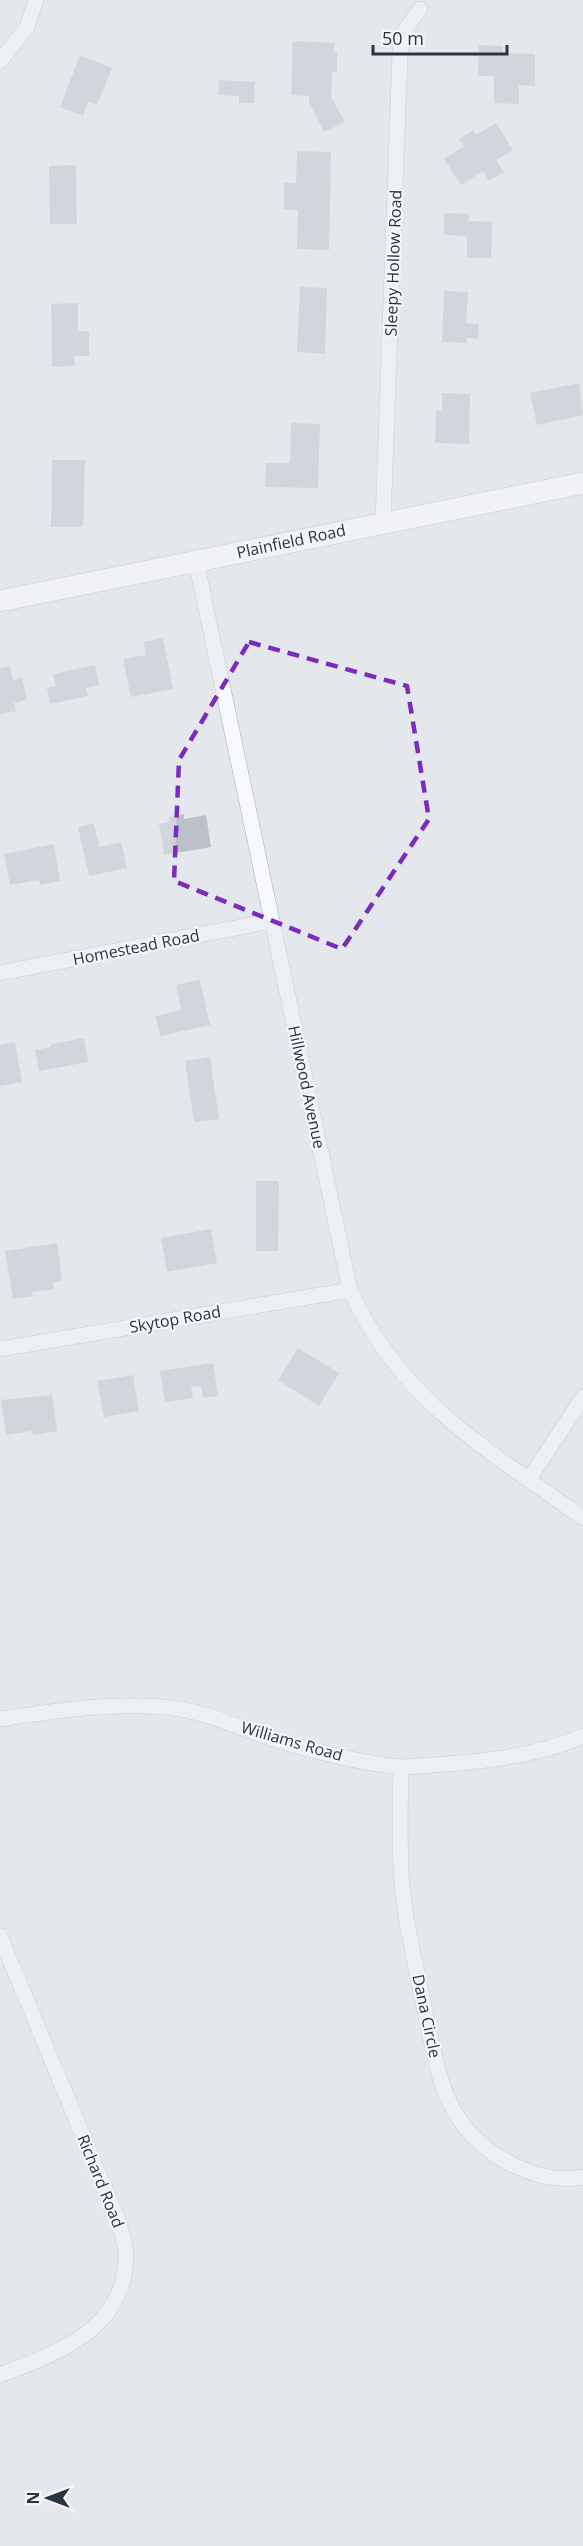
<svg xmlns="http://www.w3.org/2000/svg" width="583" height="2546" font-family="'Open Sans',sans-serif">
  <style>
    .building { fill: #bbc0ca }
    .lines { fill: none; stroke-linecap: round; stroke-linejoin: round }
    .street-casing { stroke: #a9aeb7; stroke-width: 16 }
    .secondary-casing { stroke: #a9aeb7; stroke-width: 22 }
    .street { stroke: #f7f8fa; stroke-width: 15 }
    .secondary { stroke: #fff; stroke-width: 21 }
    .marked { fill: none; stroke: #7b2cbf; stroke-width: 4.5; stroke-dasharray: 12 8; stroke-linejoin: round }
    .labels { text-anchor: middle; stroke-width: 4.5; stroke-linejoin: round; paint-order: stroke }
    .street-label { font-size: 16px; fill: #2b3445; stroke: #f4f6f9 }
  </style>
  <rect width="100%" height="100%" fill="#e4e7ec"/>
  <g class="building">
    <path d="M 293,41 L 335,43 L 334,52 L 337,52 L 337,72 L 332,72 L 331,97 L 345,122 L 324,132 L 309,102 L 309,96 L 291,95 Z"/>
    <path d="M 479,45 L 503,46 L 503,53 L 535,54 L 535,86 L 519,85 L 519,104 L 494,103 L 494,76 L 478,76 Z"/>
    <path d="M 80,55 L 112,68 L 97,105 L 88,101 L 83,116 L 60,107 Z"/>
    <path d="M 219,80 L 255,82 L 254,103 L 239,103 L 239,96 L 218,95 Z"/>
    <path d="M 496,123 L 513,150 L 496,160 L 504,172 L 489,181 L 483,171 L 461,185 L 444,159 L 464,146 L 459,139 L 473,130 L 476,135 Z"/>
    <path d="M 297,151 L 331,152 L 329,250 L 297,249 L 298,210 L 284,209 L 284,183 L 296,183 Z"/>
    <path d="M 76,165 L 77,224 L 50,224 L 49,166 Z"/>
    <path d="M 444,213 L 469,214 L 469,221 L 492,222 L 491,258 L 467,258 L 467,236 L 444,235 Z"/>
    <path d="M 300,287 L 327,288 L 325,354 L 297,352 Z"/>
    <path d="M 444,291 L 468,292 L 466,323 L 479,324 L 478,339 L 467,338 L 467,343 L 442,342 Z"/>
    <path d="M 78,303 L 78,331 L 89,331 L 89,356 L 74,356 L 75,366 L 52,367 L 51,304 Z"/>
    <path d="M 579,383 L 583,415 L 537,425 L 530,393 Z"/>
    <path d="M 442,393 L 470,394 L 469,444 L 435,443 L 436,411 L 442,411 Z"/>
    <path d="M 291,423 L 320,424 L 318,488 L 265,487 L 266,463 L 290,463 Z"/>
    <path d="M 52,460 L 85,460 L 83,527 L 51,527 Z"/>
    <path d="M 163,638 L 173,689 L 131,697 L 123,659 L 146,655 L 144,642 Z"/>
    <path d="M 95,665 L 99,685 L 86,688 L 88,696 L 50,704 L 47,688 L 56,686 L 53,674 Z"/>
    <path d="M 10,666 L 13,680 L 22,678 L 27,700 L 14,703 L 16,711 L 0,714 L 0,668 Z"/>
    <path d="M 184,814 L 184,819 L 206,815 L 211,847 L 164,855 L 159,824 L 170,822 L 169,817 Z"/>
    <path d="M 94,823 L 99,847 L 121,842 L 127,868 L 89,876 L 78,827 Z"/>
    <path d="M 54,844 L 60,881 L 40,885 L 39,880 L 10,885 L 4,854 Z"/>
    <path d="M 200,980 L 210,1025 L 160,1036 L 156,1016 L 181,1010 L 176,985 Z"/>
    <path d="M 84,1038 L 88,1062 L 39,1071 L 35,1050 L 51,1047 L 51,1044 Z"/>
    <path d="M 15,1042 L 22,1082 L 0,1086 L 0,1045 Z"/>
    <path d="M 210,1057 L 219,1119 L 194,1122 L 185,1061 Z"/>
    <path d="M 256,1181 L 279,1181 L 278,1251 L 256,1251 Z"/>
    <path d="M 211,1229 L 217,1263 L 167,1272 L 161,1238 Z"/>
    <path d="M 57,1243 L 62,1281 L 53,1282 L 54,1289 L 32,1292 L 33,1296 L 13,1299 L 5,1251 Z"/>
    <path d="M 298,1348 L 339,1373 L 319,1406 L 278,1380 Z"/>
    <path d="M 213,1363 L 218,1396 L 203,1398 L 201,1386 L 191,1387 L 193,1398 L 165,1402 L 160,1371 Z"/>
    <path d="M 133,1375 L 139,1411 L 104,1417 L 97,1381 Z"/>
    <path d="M 52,1395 L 57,1431 L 33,1435 L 32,1431 L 6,1435 L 1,1400 Z"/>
  </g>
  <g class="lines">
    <defs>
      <g id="street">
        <path d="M 0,61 L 27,27 L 36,0"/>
        <path d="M 383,522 L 400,52 L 405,30 L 420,9"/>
        <path d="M 196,561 L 350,1290 C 402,1403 486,1448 583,1518"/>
        <path d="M 0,973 L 272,921"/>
        <path d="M 0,1349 L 350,1290"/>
        <path d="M 529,1479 L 583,1397"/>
        <path d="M 0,1719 C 56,1711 115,1701 172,1708 C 209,1712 241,1729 276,1740 C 315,1751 359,1763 400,1767 C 410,1767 421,1766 432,1765 C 481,1762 537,1756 583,1736"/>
        <path d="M 401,1767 C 400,1807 399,1846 402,1886 C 406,1929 418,1974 426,2016 C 434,2051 439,2091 460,2120 C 484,2156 539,2186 583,2177"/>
        <path d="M 0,1936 L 118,2220 C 121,2231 126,2244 126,2256 C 125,2330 57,2353 0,2375"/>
      </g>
      <path id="secondary" d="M 0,601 L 583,483"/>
    </defs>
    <use href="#street" class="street-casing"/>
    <use href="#secondary" class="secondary-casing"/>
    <use href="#street" class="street"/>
    <use href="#secondary" class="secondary"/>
  </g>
  <path d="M0 0H583V2546H0ZM 249,642 L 407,686 L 429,819 L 342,949 L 174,881 L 179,760 Z" fill="#e4e7ec" fill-opacity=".55" fill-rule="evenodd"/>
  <path class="marked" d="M 249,642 L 407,686 L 429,819 L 342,949 L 174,881 L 179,760 Z"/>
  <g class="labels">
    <g class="street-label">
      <text transform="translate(393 263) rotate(-88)" y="6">Sleepy Hollow Road</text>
      <text transform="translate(291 541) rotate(-12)" y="6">Plainfield Road</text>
      <text transform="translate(136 947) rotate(-11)" y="6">Homestead Road</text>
      <text transform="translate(307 1087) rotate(78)" y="6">Hillwood Avenue</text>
      <text transform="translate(175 1319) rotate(-10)" y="6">Skytop Road</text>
      <text transform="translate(292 1741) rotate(16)" y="6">Williams Road</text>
      <text transform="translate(427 2016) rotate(78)" y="6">Dana Circle</text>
      <text transform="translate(101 2181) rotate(68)" y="6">Richard Road</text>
    </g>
  </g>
  <g transform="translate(48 2498) rotate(270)" stroke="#f4f6f9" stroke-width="4.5" paint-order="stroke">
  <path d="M0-4.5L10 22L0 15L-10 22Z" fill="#2b3445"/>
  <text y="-9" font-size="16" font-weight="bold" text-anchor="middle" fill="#2b3445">N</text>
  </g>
  <path d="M373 45v9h134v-9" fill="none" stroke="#2b3445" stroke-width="3"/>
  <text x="382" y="45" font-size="18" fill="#2b3445" stroke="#f4f6f9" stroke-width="4.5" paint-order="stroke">50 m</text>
</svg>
